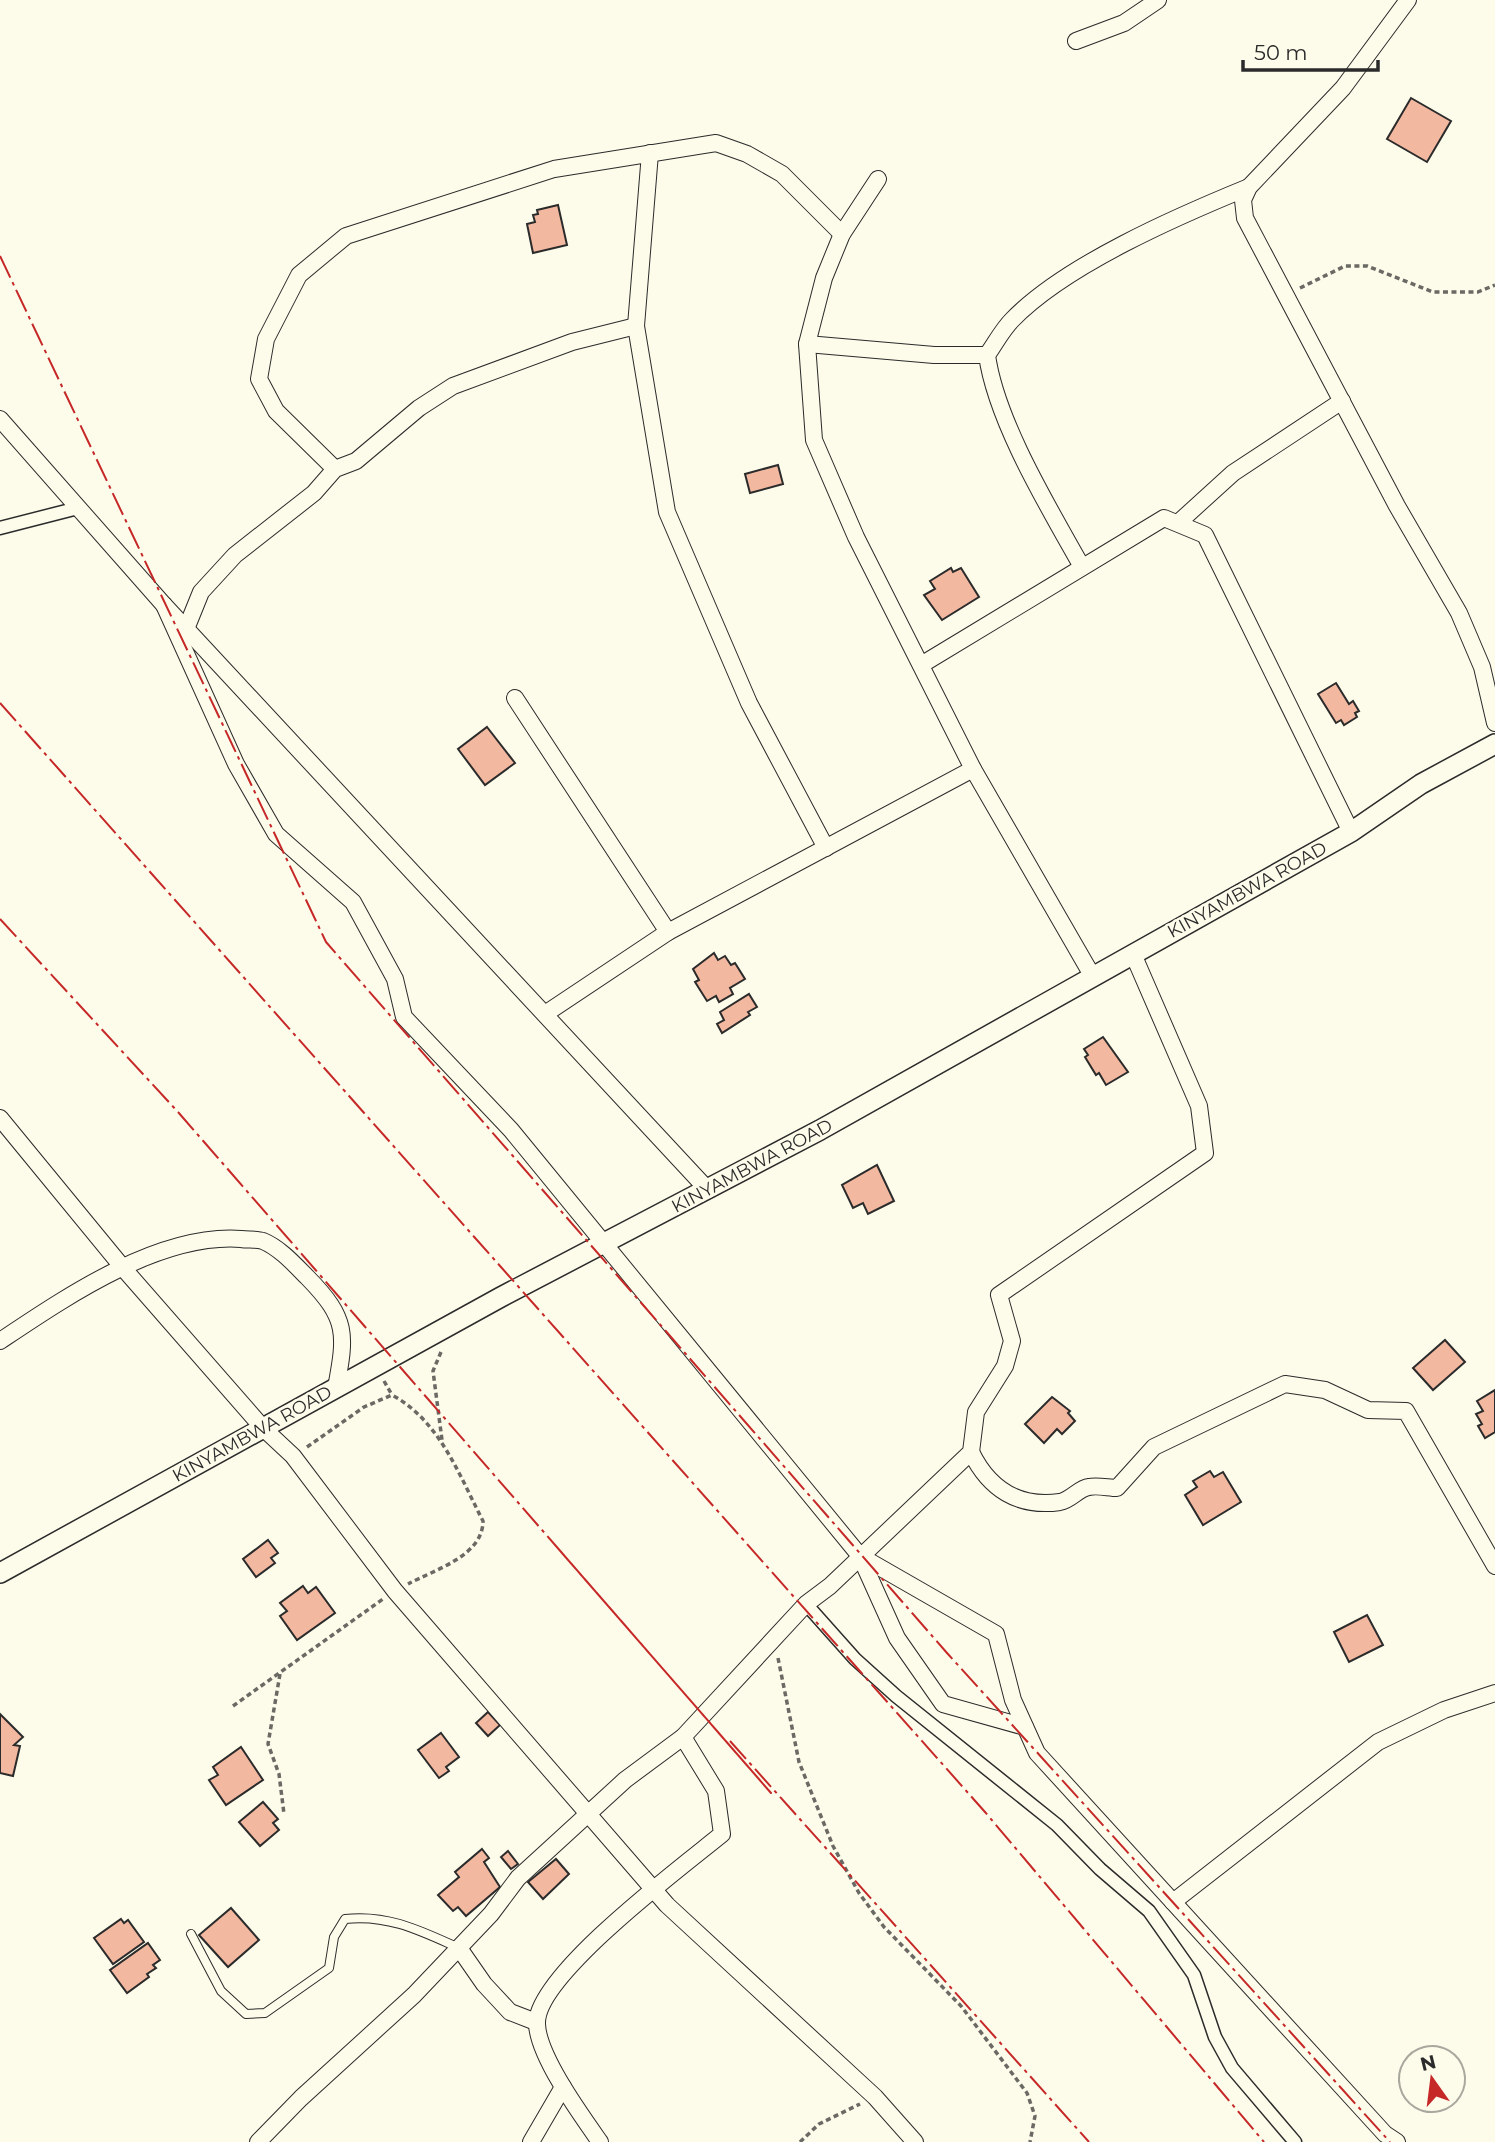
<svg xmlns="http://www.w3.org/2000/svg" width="1495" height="2142" font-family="Montserrat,sans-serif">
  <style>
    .building { fill: #f2b8a0; stroke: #2b2b2b; stroke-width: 2 }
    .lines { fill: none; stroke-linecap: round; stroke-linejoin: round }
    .service-casing { stroke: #2b2b2b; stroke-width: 10 }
    .pedestrian-casing { stroke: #2b2b2b; stroke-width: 15 }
    .minor-casing { stroke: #2b2b2b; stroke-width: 18 }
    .tertiary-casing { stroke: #2b2b2b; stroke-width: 22 }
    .path { stroke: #6a6964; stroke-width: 3.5; stroke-dasharray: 5 3.5; stroke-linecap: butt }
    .service { stroke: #fdfbea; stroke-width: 8 }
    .pedestrian { stroke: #fdfbea; stroke-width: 12 }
    .minor { stroke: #fdfbea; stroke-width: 16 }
    .tertiary { stroke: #fdfbea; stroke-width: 19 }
    .power { stroke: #c62828; stroke-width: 2; stroke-dasharray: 24 5 3.5 5; stroke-linecap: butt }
    .labels { text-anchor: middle; stroke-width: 5; stroke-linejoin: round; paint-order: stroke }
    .street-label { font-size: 18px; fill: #2b2b2b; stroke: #fdfbea }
  </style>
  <rect width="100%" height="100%" fill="#fdfbea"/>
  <g class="building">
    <path d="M 1411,98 L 1451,121 L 1427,162 L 1387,139 Z"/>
    <path d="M 558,205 L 567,245 L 533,253 L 527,224 L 535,222 L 533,215 L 538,214 L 537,210 Z"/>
    <path d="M 778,465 L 783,484 L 750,493 L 745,474 Z"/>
    <path d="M 951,568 L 953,572 L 961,568 L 979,597 L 942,620 L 924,595 L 935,589 L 930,581 Z"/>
    <path d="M 1336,683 L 1349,704 L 1353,701 L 1359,711 L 1355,713 L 1357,717 L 1344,725 L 1341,720 L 1336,723 L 1318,694 Z"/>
    <path d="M 487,727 L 515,763 L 485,785 L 458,749 Z"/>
    <path d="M 714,953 L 718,960 L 725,956 L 731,965 L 735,963 L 745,979 L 730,988 L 733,994 L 719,1002 L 716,996 L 707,1001 L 695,982 L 699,980 L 693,969 Z"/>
    <path d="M 749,994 L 757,1007 L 748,1012 L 750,1015 L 722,1033 L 717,1024 L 724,1020 L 720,1012 Z"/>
    <path d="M 1103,1037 L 1128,1072 L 1106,1085 L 1099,1073 L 1096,1075 L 1085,1057 L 1088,1055 L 1084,1049 Z"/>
    <path d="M 877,1165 L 894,1201 L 868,1214 L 863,1203 L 853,1208 L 842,1185 Z"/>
    <path d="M 1445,1340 L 1465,1362 L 1433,1390 L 1413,1368 Z"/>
    <path d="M 1495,1390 L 1495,1432 L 1485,1438 L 1478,1426 L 1482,1424 L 1476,1414 L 1483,1411 L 1477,1401 Z"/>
    <path d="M 1052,1397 L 1070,1411 L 1068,1413 L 1075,1421 L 1062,1434 L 1057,1429 L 1044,1443 L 1025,1424 Z"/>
    <path d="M 1210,1471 L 1214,1477 L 1223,1472 L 1241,1502 L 1203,1525 L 1185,1495 L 1197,1487 L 1193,1481 Z"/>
    <path d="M 268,1540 L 278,1553 L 271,1558 L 275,1563 L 256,1577 L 243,1559 Z"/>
    <path d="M 303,1586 L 308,1593 L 316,1587 L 335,1613 L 297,1640 L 280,1616 L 287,1611 L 280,1603 Z"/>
    <path d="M 1367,1615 L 1383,1645 L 1349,1662 L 1334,1632 Z"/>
    <path d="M 488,1712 L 500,1725 L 488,1736 L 476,1723 Z"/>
    <path d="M 0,1714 L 23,1737 L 14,1745 L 20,1746 L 13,1776 L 0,1773 Z"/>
    <path d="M 441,1733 L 459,1757 L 446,1767 L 449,1771 L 439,1778 L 418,1750 Z"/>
    <path d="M 241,1747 L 263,1780 L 226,1805 L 209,1780 L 218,1775 L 213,1767 Z"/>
    <path d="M 263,1802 L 278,1819 L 273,1823 L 279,1830 L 260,1846 L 239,1822 Z"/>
    <path d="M 482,1849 L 489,1858 L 484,1862 L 500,1887 L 466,1916 L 458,1907 L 453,1911 L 438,1895 L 459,1877 L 455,1872 Z"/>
    <path d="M 508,1851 L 518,1864 L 511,1869 L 501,1857 Z"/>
    <path d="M 556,1859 L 569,1874 L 543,1899 L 528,1882 Z"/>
    <path d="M 231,1908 L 259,1940 L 228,1967 L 199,1935 Z"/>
    <path d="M 121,1919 L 124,1923 L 128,1920 L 144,1942 L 113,1964 L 94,1938 Z"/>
    <path d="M 148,1943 L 160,1960 L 153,1965 L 156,1968 L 147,1974 L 149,1977 L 127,1993 L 110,1970 Z"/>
  </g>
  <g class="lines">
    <defs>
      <path id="service" d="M 191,1934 L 221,1991 L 246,2014 L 265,2013 L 329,1968 L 334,1937 L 345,1919 C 388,1914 421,1931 459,1948"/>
      <g id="pedestrian">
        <path d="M 0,528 L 78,508"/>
        <path d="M 806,1604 L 855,1659 L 896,1696 L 1057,1825 L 1100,1869 L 1149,1911 L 1194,1975 L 1215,2037 L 1232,2068 L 1295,2142"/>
      </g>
      <g id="minor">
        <path d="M 1408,0 L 1343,88 L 1249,187 L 1243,200 L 1245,218 L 1397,506 L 1459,613 L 1482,667 L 1495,723"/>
        <path d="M 1076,41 L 1124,23 L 1158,0"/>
        <path d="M 650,153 L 636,326 L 667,512 L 749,703 L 826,848"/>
        <path d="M 807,344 L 934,355 L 987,355"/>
        <path d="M 0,419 L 164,605 L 707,1189"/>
        <path d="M 335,469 L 276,411 L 259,379 L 266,339 L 299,275 L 346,236 L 554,169 L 716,143 L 747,154 L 782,174 L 842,234"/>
        <path d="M 1178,523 L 1233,473 L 1342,401"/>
        <path d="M 1082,567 C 1049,508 996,421 987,355 C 995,344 1002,330 1012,320 C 1065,265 1178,216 1249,187"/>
        <path d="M 164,605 L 236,764 L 276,834 L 353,902 L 395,979 L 404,1017 L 511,1130 L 860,1556 L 996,1634 L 1013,1700 L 1037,1753 L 1385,2134 L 1397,2142"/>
        <path d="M 186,629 L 201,592 L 235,555 L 314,493 L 335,469 L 356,461 L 419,408 L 453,386 L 572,342 L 636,326"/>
        <path d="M 921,665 L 1164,518 L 1205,535 L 1351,832"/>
        <path d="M 515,698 L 668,932 L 545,1014"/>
        <path d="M 973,769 L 1093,977"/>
        <path d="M 668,932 L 973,769 L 856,537 L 814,440 L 807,344 L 824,278 L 842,234 L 878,179"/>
        <path d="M 0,1118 L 124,1269 L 263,1428 L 293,1456 L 395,1591 L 667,1905 L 875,2097 L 915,2142"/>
        <path d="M 0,1341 C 66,1297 159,1233 241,1239 C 248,1240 257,1239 263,1241 C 280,1248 295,1265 308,1278 C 348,1319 346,1334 336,1388"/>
        <path d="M 971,1452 C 989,1489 1018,1508 1060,1502 C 1071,1500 1079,1488 1089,1487 C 1097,1485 1109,1488 1117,1488 L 1154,1447 L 1285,1384 L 1325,1390 L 1368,1410 L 1406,1411 L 1495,1566"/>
        <path d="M 860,1556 L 897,1638 L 943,1704 L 1025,1727"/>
        <path d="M 1173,1902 L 1378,1742 L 1444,1710 L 1495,1693"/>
        <path d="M 459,1948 L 484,1984 L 510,2012 L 536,2022"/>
        <path d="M 258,2142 L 301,2098 L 414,1995 L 491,1914 L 518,1878 L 625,1780 L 683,1737 L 806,1604 L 830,1586 L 971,1452 L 976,1412 L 1005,1366 L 1012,1341 L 999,1295 L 1205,1153 L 1199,1106 L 1133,954"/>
        <path d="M 531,2142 L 563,2087"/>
        <path d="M 600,2142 C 581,2115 538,2056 537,2024 C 535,1976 683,1866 722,1834 L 716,1791 L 683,1737"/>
      </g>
      <path id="tertiary" d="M 0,1573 L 501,1297 L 820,1130 L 1351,832 L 1421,784 L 1495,744"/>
    </defs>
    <use href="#service" class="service-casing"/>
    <use href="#pedestrian" class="pedestrian-casing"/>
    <use href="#minor" class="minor-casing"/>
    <use href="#tertiary" class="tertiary-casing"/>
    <g class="path">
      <path d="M 1300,288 L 1345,266 L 1367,266 L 1433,292 L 1478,292 L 1495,285"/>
      <path d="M 441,1352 L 433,1371 L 442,1440"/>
      <path d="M 384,1381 L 392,1395"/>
      <path d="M 307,1447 L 364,1407 L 392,1395 C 440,1421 459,1475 483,1521 C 483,1556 434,1570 408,1584"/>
      <path d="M 778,1658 L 799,1762 L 833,1846 L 859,1893 L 884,1927 L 961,2006 L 1027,2093 L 1035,2116 L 1030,2142"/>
      <path d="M 280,1674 L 268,1744 L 279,1774 L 284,1814"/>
      <path d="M 233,1706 L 383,1599"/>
      <path d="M 800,2142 L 819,2124 L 860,2104"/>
    </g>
    <use href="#service" class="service"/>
    <use href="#pedestrian" class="pedestrian"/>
    <use href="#minor" class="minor"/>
    <use href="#tertiary" class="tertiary"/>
    <g class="power">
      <path d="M 0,256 L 326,942 L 947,1653 L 1390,2142"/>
      <path d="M 0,703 L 985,1812 L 1264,2142"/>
      <path d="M 0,919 L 178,1112 L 771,1793 L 562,1553"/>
      <path d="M 730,1741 L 1089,2142"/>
    </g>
  </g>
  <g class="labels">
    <g class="street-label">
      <text transform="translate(1247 890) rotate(-29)" y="6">KINYAMBWA ROAD</text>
      <text transform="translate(752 1166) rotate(-28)" y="6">KINYAMBWA ROAD</text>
      <text transform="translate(252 1434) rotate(-29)" y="6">KINYAMBWA ROAD</text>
    </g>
  </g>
  <g transform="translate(1432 2079) rotate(346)"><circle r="33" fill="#fdfbea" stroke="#a9a89e" stroke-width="2"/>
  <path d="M0-5L12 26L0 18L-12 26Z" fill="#c62828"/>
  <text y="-10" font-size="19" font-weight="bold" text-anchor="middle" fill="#2b2b2b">N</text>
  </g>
  <path d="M1243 60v10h135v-10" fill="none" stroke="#2b2b2b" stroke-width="3.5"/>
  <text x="1254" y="60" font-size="21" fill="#2b2b2b" stroke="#fdfbea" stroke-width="5" paint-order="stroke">50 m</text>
</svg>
